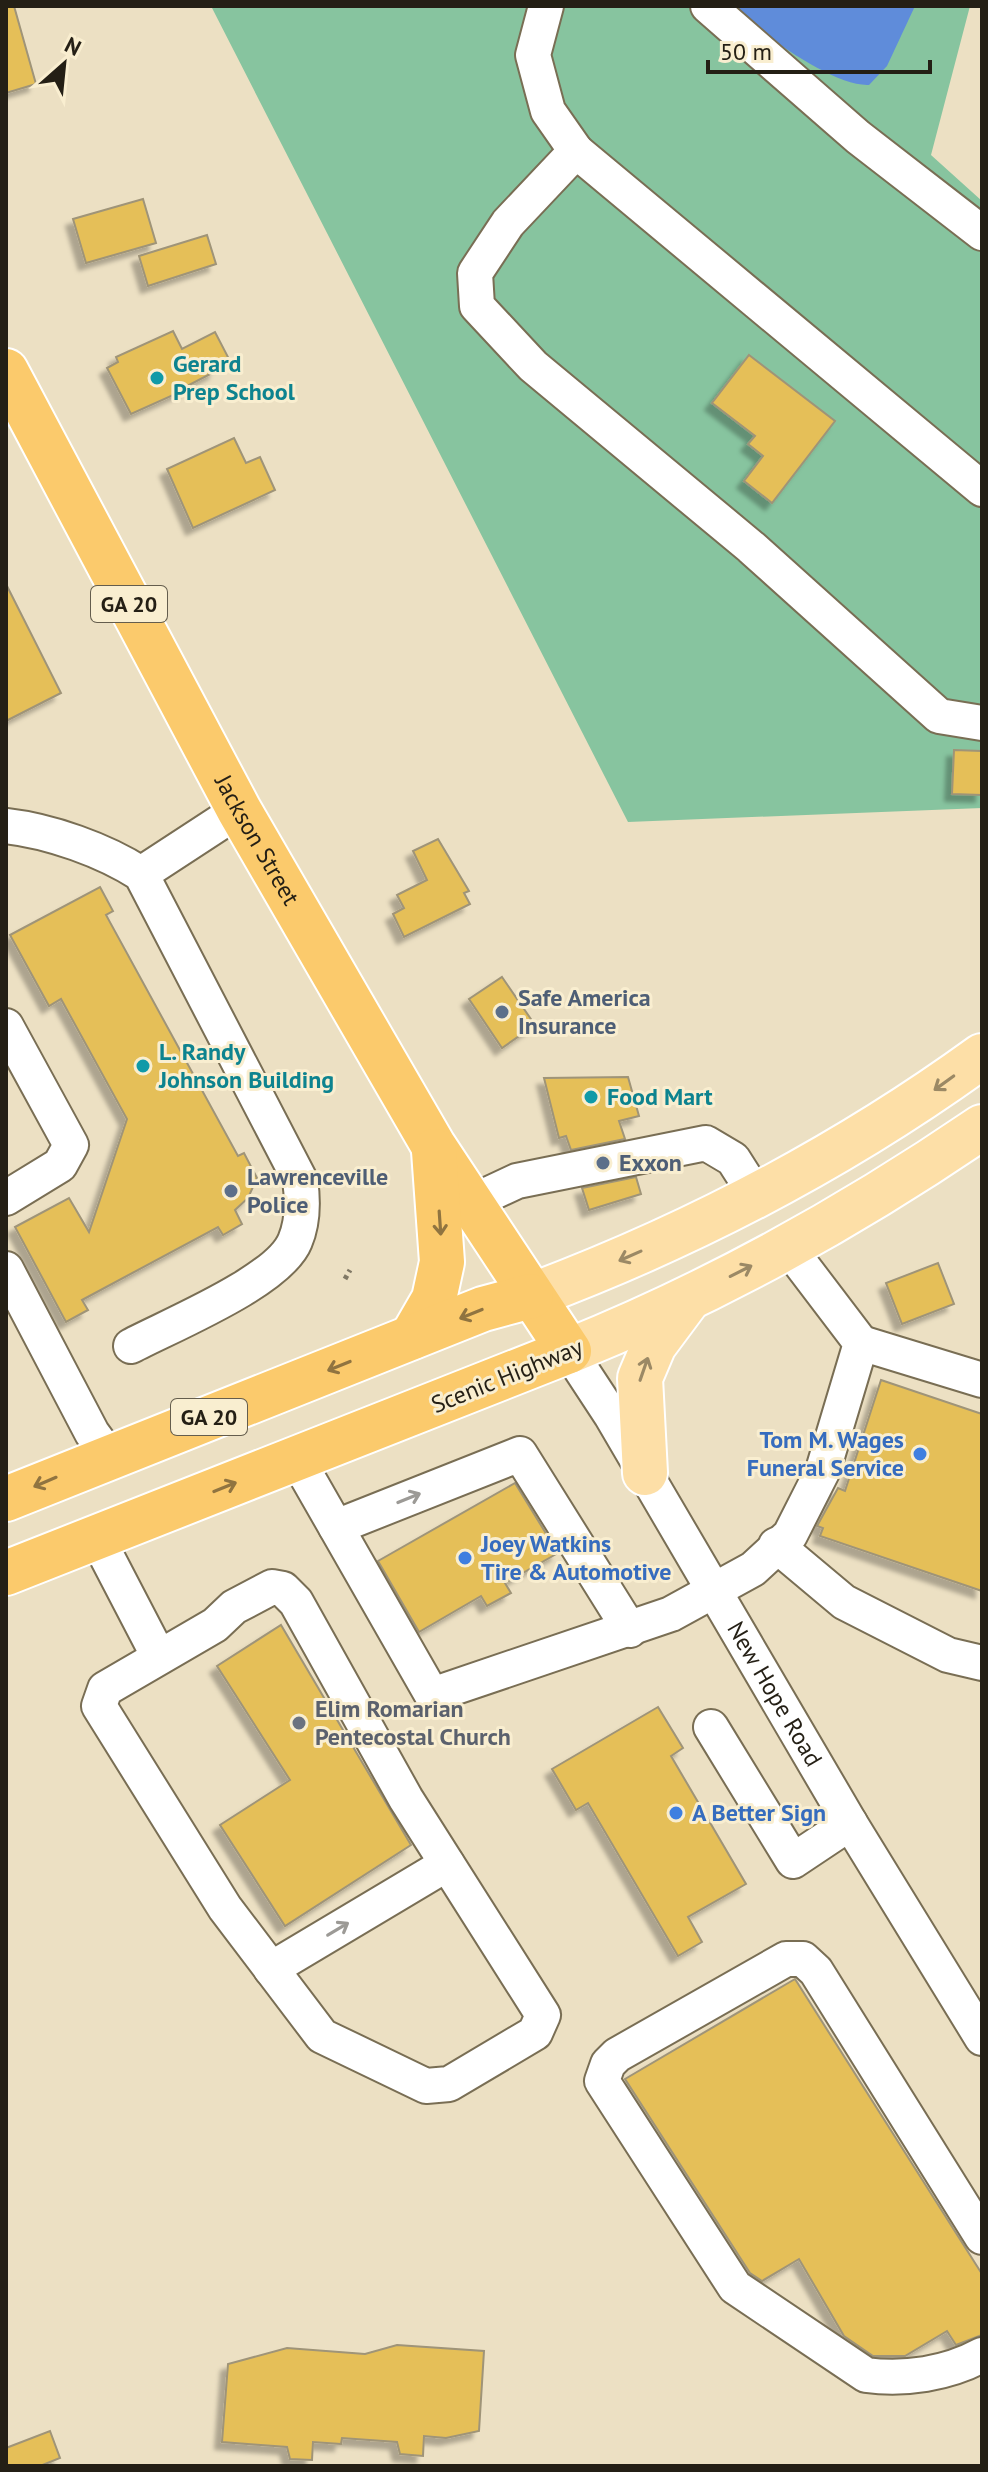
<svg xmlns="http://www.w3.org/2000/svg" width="988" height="2472" font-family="'PT Sans',sans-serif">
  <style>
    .green { fill: #87c49f }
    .water { fill: #5f8cda }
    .building { fill: #e5bf58; stroke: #9f9478; stroke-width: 2; filter: url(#shadow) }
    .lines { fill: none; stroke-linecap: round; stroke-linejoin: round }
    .minor-casing { stroke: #796e54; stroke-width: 38 }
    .major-casing { stroke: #fff; stroke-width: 48 }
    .highway-casing { stroke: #fff; stroke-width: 48 }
    .path { stroke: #807865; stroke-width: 5; stroke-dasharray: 4 4; stroke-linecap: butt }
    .minor { stroke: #fff; stroke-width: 34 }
    .major { stroke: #fddfa7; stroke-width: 44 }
    .highway { stroke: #fbca6c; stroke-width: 44 }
    .oneway { stroke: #9b8965 }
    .oneway2 { stroke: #907440 }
    .oneway3 { stroke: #9c9a96 }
    .culture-dot { fill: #0f9aa8; stroke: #f9eed0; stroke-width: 3 }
    .service-dot { fill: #5c6f8a; stroke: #f9eed0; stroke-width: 3 }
    .shop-dot { fill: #3f7fe0; stroke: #f9eed0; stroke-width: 3 }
    .worship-dot { fill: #6b7280; stroke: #f9eed0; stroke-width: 3 }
    .labels { text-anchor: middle; stroke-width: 6; stroke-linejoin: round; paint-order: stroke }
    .shield { fill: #f9eed0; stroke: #645d4d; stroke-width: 2 }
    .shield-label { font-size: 22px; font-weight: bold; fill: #241f15 }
    .culture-label { font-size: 24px; font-weight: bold; fill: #0d838f; stroke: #f9eed0; text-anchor: start }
    .street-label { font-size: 24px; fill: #241f15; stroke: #f9eed0 }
    .service-label { font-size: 24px; font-weight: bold; fill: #4e5e75; stroke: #f9eed0; text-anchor: start }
    .shop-label { font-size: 24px; font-weight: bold; fill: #366cbe; stroke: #f9eed0; text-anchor: start }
    .worship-label { font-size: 24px; font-weight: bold; fill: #5b616d; stroke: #f9eed0; text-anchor: start }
  </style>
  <defs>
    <filter id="shadow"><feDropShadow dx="-7" dy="7" stdDeviation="2" flood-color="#0004"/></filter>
  </defs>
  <rect width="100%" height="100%" fill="#ece0c3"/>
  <path class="green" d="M 211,6 L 970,6 L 931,155 L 982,201 L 982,808 L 628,822 Z"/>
  <path class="water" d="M 731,6 L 915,6 L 887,66 L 869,85 C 833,87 757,31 731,6 Z"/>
  <g class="building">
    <path d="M 6,6 L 14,6 L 36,84 L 6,93 Z"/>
    <path d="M 143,199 L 156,243 L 86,263 L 73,219 Z"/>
    <path d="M 207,235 L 216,264 L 148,286 L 139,256 Z"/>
    <path d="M 173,331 L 182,349 L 215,332 L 229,359 L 214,367 L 216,371 L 187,386 L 189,388 L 131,414 L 107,368 L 118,362 L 116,357 Z"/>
    <path d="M 749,355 L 835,421 L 772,503 L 744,481 L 763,456 L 748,444 L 755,436 L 712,403 Z"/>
    <path d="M 234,438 L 246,463 L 260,457 L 275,490 L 193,528 L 167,469 Z"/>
    <path d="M 6,584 L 61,693 L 6,721 Z"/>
    <path d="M 954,750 L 982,751 L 982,795 L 952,794 Z"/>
    <path d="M 438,839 L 469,891 L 464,893 L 470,904 L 404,937 L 393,914 L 404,908 L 397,895 L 427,880 L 413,851 Z"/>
    <path d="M 100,887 L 113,911 L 106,915 L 238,1156 L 244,1153 L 257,1178 L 248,1198 L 235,1210 L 242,1224 L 223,1235 L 218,1227 L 82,1300 L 88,1310 L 66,1322 L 15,1227 L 69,1198 L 89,1232 L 127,1119 L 61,999 L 49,1006 L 10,935 Z"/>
    <path d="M 502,977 L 535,1025 L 502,1048 L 469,999 Z"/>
    <path d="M 628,1077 L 639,1116 L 619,1121 L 625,1139 L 571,1150 L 566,1136 L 559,1138 L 544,1078 Z"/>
    <path d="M 636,1177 L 641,1194 L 589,1210 L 582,1188 Z"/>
    <path d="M 938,1263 L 954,1304 L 902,1324 L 886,1283 Z"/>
    <path d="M 881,1380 L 982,1414 L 982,1591 L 820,1536 L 823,1528 L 817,1526 L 838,1488 L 845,1491 Z"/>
    <path d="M 515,1483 L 558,1553 L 505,1583 L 511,1593 L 487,1606 L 481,1596 L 419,1632 L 378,1561 Z"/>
    <path d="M 281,1625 L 411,1845 L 285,1926 L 220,1825 L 290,1780 L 217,1666 Z"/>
    <path d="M 658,1707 L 683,1748 L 671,1756 L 746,1884 L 688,1917 L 702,1942 L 678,1956 L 588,1803 L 576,1810 L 552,1769 Z"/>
    <path d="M 795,1979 L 982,2274 L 982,2335 L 956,2345 L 947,2331 L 905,2356 L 873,2356 L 844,2336 L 799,2259 L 762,2281 L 750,2273 L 625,2079 Z"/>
    <path d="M 397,2345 L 484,2351 L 479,2431 L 446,2438 L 424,2436 L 423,2456 L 400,2454 L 397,2442 L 342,2438 L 341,2444 L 313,2442 L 312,2460 L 290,2459 L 287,2447 L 222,2442 L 228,2364 L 287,2348 L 365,2354 Z"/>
    <path d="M 50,2431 L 60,2458 L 40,2466 L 6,2466 L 6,2448 Z"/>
  </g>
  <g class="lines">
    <defs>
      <g id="minor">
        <path d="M 546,6 L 533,55 L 548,111 L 576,151"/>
        <path d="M 708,6 L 858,137 L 982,233"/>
        <path d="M 982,489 L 576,151 L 508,223 L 475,273 L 477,306 L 533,366 L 751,547 L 939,716 L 982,723"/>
        <path d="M 6,826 C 50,831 104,850 141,874 L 300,1180 C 303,1200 303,1222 295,1241 C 279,1281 171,1325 131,1346"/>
        <path d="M 141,874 L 239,810"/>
        <path d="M 6,1026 L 71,1145 L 60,1165 L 6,1198"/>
        <path d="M 470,1203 L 517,1181 L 706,1143 L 733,1159 L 756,1195"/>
        <path d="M 6,1269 L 92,1433 L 108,1455"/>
        <path d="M 861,1343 L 982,1380"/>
        <path id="s1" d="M 569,1351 L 611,1415 L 850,1823 L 982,2038"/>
        <path d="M 297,1459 L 432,1695 L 671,1614 L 753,1569 L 790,1535 L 823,1470 L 861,1343 L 788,1247"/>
        <path d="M 336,1527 L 520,1454 L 630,1630"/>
        <path d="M 100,1535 L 107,1557 L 159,1657"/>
        <path d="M 776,1545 L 844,1602 L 948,1655 L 982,1663"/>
        <path d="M 272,1587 L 283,1589 L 296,1602 L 406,1799 L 543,2015 L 535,2033 L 449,2084 L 426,2086 L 322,2036 L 225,1908 L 99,1706 L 105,1689 L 215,1625 L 234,1607 Z"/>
        <path d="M 711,1727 L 793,1861 L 850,1823"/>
        <path d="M 271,1969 L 447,1864"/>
        <path d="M 982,2237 L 816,1971 L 803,1959 L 786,1959 L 617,2055 L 608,2064 L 602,2081 L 735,2287 L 866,2375 C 905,2380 947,2374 982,2355"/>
      </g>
      <g id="major">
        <path d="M 531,1296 C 691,1236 844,1156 982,1056"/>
        <path d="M 569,1351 C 713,1293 853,1215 982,1127"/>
        <path d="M 645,1473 L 640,1378 L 654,1345 L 686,1302"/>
      </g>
      <g id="highway">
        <path id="s2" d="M 6,371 L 239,810 L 433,1145 L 569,1351 L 6,1573"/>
        <path d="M 412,1337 L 434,1299 L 442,1262 L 434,1151"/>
        <path d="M 6,1499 L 483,1309 L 531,1296"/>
      </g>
    </defs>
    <use href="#minor" class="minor-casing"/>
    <use href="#major" class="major-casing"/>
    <use href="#highway" class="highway-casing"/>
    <path class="path" d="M 345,1279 L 350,1270"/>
    <use href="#minor" class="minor"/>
    <use href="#major" class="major"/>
    <use href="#highway" class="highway"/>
  </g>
  <defs><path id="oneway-shaft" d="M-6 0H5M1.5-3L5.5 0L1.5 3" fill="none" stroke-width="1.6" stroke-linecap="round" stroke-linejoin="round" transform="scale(2)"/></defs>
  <g class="oneway">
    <use href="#oneway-shaft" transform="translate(944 1083) rotate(144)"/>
    <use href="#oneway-shaft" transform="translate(630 1256) rotate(156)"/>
    <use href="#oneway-shaft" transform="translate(741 1271) rotate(-27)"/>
    <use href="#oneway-shaft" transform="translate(644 1369) rotate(-71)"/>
  </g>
  <g class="oneway2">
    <use href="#oneway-shaft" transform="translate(440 1223) rotate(86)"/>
    <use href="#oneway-shaft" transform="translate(471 1314) rotate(158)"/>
    <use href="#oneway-shaft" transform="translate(339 1366) rotate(158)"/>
    <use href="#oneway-shaft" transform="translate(45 1482) rotate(157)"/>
    <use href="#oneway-shaft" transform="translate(225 1487) rotate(-22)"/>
  </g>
  <g class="oneway3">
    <use href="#oneway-shaft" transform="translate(409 1498) rotate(-22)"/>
    <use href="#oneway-shaft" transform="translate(338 1929) rotate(-31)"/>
  </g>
  <g class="culture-dot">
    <circle cx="157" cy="378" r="8"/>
    <circle cx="143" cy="1066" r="8"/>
    <circle cx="591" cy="1097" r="8"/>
  </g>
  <g class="service-dot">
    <circle cx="502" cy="1012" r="8"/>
    <circle cx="603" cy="1163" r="8"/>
    <circle cx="231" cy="1191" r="8"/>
  </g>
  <g class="shop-dot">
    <circle cx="920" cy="1454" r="8"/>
    <circle cx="465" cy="1558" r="8"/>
    <circle cx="676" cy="1813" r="8"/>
  </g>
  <circle class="worship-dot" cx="299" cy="1723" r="8"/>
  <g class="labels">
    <g class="shield">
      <rect x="91" y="586" width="76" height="36" rx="6"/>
      <rect x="171" y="1399" width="76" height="36" rx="6"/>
    </g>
    <g class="shield-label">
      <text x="129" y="612">GA 20</text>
      <text x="209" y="1425">GA 20</text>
    </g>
    <g class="culture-label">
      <text x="173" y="372">Gerard<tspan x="173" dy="28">Prep School</tspan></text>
      <text x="159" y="1060">L. Randy<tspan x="159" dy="28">Johnson Building</tspan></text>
      <text x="607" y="1105">Food Mart</text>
    </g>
    <g class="street-label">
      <text dy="8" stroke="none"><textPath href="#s2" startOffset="532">Jackson Street</textPath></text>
      <text transform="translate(507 1376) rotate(-22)" y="8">Scenic Highway</text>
      <text dy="8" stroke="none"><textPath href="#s1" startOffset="400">New Hope Road</textPath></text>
    </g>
    <g class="service-label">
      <text x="518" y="1006">Safe America<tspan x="518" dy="28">Insurance</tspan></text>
      <text x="619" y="1171">Exxon</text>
      <text x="247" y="1185">Lawrenceville<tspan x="247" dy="28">Police</tspan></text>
    </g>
    <g class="shop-label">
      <text x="904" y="1448" text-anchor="end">Tom M. Wages<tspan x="904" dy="28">Funeral Service</tspan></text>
      <text x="481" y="1552">Joey Watkins<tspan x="481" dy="28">Tire &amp; Automotive</tspan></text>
      <text x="692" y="1821">A Better Sign</text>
    </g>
    <g class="worship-label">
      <text x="315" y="1717">Elim Romarian<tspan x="315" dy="28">Pentecostal Church</tspan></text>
    </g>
  </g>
  <rect width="988" height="2472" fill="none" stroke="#241f15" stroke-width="16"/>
  <g transform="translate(64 64) rotate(27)" stroke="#f9eed0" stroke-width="6" paint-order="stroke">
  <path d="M0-6L14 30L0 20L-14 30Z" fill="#241f15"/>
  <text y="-12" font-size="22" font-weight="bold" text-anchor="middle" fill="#241f15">N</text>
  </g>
  <path d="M708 60v12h222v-12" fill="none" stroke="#241f15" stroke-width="4"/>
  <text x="720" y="60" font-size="24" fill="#241f15" stroke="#f9eed0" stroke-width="6" paint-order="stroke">50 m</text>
</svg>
